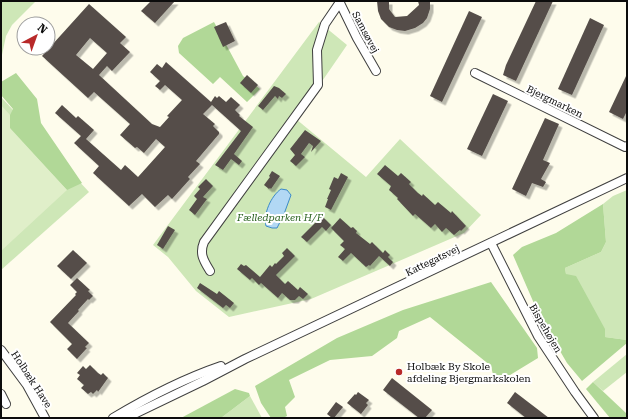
<svg xmlns="http://www.w3.org/2000/svg" width="628" height="419" font-family="'Roboto Serif',serif">
  <style>
    .green { fill: #cee7b7 }
    .forest { fill: #b1d897 }
    .pitch { fill: #e0efc9 }
    .water { fill: #b2d8f4; stroke: #3b8ac9 }
    .building { fill: #554e49; fill-rule: evenodd; filter: url(#shadow) }
    .lines { fill: none; stroke-linecap: round; stroke-linejoin: round }
    .minor-casing { stroke: #3f3f3f; stroke-width: 10 }
    .minor { stroke: #fff; stroke-width: 8 }
    .poi-dot { fill: #b82929; stroke: #fff; stroke-width: 1.5 }
    .labels { text-anchor: middle; stroke-width: 4; stroke-linejoin: round; paint-order: stroke }
    .street-label { font-size: 10px; fill: #0c0c0c; stroke: #fff }
    .park-label { font-size: 10px; font-style: italic; fill: #29621f; stroke: #fff }
    .poi-label { font-size: 10px; fill: #0c0c0c; stroke: #fff; text-anchor: start }
  </style>
  <defs>
    <filter id="shadow"><feDropShadow dx="3.5" dy="3.5" stdDeviation="0" flood-color="#0004"/></filter>
  </defs>
  <rect width="100%" height="100%" fill="#fefcec"/>
  <g class="green">
    <path d="M 1,1 L 36,1 L 12,25 L 6,36 L 2,55 L 1,57 Z"/>
    <path d="M 319,22 L 347,45 L 296,119 L 366,177 L 400,139 L 481,215 L 464,233 L 311,299 L 229,317 L 196,291 L 168,257 L 153,245 Z"/>
    <path d="M 1,97 L 89,192 L 1,270 Z"/>
    <path d="M 627,190 L 627,340 L 605,337 L 566,274 L 565,268 L 601,252 L 606,242 L 603,204 L 613,196 Z"/>
    <path d="M 627,354 L 627,372 L 603,391 L 593,382 Z"/>
    <path d="M 250,396 L 262,418 L 221,418 Z"/>
  </g>
  <g class="forest">
    <path d="M 214,22 L 243,76 L 260,89 L 247,102 L 220,77 L 213,84 L 179,53 L 178,46 L 183,38 Z"/>
    <path d="M 16,73 L 37,99 L 41,123 L 82,183 L 67,190 L 9,128 L 10,115 L 13,109 L 1,95 L 1,82 Z"/>
    <path d="M 603,204 L 606,242 L 601,252 L 565,268 L 566,274 L 576,276 L 605,329 L 605,337 L 627,340 L 627,343 L 582,381 L 567,363 L 539,315 L 513,255 L 522,247 L 556,233 Z"/>
    <path d="M 491,282 L 537,348 L 538,358 L 500,381 L 494,379 L 491,366 L 430,317 L 399,331 L 397,338 L 372,356 L 330,360 L 289,380 L 295,397 L 285,407 L 287,416 L 283,418 L 271,418 L 261,403 L 255,386 L 337,338 L 403,310 Z"/>
    <path d="M 593,382 L 627,414 L 627,418 L 610,418 L 586,389 Z"/>
    <path d="M 235,389 L 249,393 L 250,396 L 221,418 L 181,418 Z"/>
  </g>
  <path class="pitch" d="M 1,105 L 10,115 L 10,128 L 67,190 L 1,251 Z"/>
  <path class="water" d="M 281,189 L 287,190 L 291,195 L 284,214 L 277,228 L 272,228 L 266,226 C 263,214 271,196 281,189 Z"/>
  <g class="building">
    <path d="M 151,1 L 175,1 L 155,23 L 141,11 Z"/>
    <path d="M 377,1 L 389,1 L 389,9 L 395,17 L 407,16 L 419,5 L 418,1 L 430,1 L 430,9 L 427,18 L 423,23 L 415,28 L 405,31 L 397,30 L 389,27 L 381,19 L 378,11 Z"/>
    <path d="M 536,1 L 553,1 L 516,81 L 503,75 L 506,65 Z"/>
    <path d="M 89,4 L 126,37 L 120,43 L 130,52 L 112,71 L 107,66 L 99,75 L 152,124 L 160,127 L 169,117 L 167,116 L 182,100 L 165,85 L 160,90 L 155,86 L 160,81 L 150,72 L 157,64 L 162,68 L 166,62 L 211,102 L 215,96 L 217,98 L 219,96 L 226,102 L 231,97 L 240,105 L 235,110 L 240,115 L 239,116 L 253,127 L 234,154 L 242,161 L 239,165 L 231,159 L 223,170 L 215,165 L 241,131 L 212,105 L 203,114 L 215,124 L 213,126 L 219,132 L 219,134 L 196,161 L 200,164 L 188,177 L 190,179 L 172,199 L 168,195 L 155,207 L 142,194 L 129,206 L 93,173 L 99,166 L 74,143 L 81,136 L 55,113 L 62,105 L 76,118 L 78,116 L 94,130 L 86,139 L 121,170 L 125,165 L 138,177 L 165,147 L 156,139 L 144,153 L 137,147 L 135,148 L 120,135 L 130,124 L 94,92 L 88,98 L 42,56 ZM 90,38 L 107,53 L 93,69 L 76,55 Z"/>
    <path d="M 469,11 L 482,17 L 442,102 L 430,96 Z"/>
    <path d="M 590,18 L 604,25 L 572,95 L 558,89 Z"/>
    <path d="M 226,22 L 235,41 L 223,47 L 214,27 Z"/>
    <path d="M 627,74 L 627,111 L 623,119 L 609,112 Z"/>
    <path d="M 247,75 L 258,85 L 251,93 L 240,83 Z"/>
    <path d="M 274,86 L 279,88 L 286,94 L 282,98 L 279,96 L 278,99 L 275,96 L 263,110 L 258,106 Z"/>
    <path d="M 493,94 L 508,101 L 482,156 L 467,149 Z"/>
    <path d="M 545,118 L 559,124 L 543,160 L 550,163 L 541,179 L 546,182 L 543,187 L 532,183 L 526,196 L 512,189 Z"/>
    <path d="M 305,130 L 321,141 L 311,152 L 313,146 L 309,143 L 301,154 L 305,157 L 296,166 L 290,161 L 295,155 L 290,149 Z"/>
    <path d="M 385,165 L 398,176 L 401,173 L 411,182 L 409,184 L 418,193 L 422,196 L 423,194 L 435,205 L 438,202 L 451,213 L 452,211 L 466,226 L 461,231 L 460,230 L 454,235 L 446,228 L 442,232 L 435,224 L 431,228 L 415,214 L 413,216 L 397,199 L 398,198 L 389,190 L 391,186 L 377,174 Z"/>
    <path d="M 272,171 L 280,176 L 271,189 L 270,188 L 269,189 L 264,185 L 270,177 L 269,176 Z"/>
    <path d="M 341,173 L 348,177 L 331,210 L 325,207 L 328,199 L 327,199 L 331,190 L 329,189 L 334,177 L 338,179 Z"/>
    <path d="M 206,179 L 213,186 L 203,197 L 207,199 L 195,215 L 189,210 L 197,199 L 194,196 L 200,189 L 198,187 Z"/>
    <path d="M 322,216 L 331,225 L 326,231 L 322,227 L 307,242 L 301,237 Z"/>
    <path d="M 340,218 L 351,228 L 353,227 L 357,231 L 356,233 L 370,244 L 372,242 L 383,253 L 385,250 L 390,255 L 388,257 L 393,262 L 390,266 L 379,256 L 370,266 L 369,265 L 366,267 L 351,253 L 343,261 L 338,257 L 345,249 L 340,245 L 344,241 L 331,228 Z"/>
    <path d="M 168,226 L 175,230 L 163,249 L 157,245 Z"/>
    <path d="M 287,248 L 295,256 L 276,275 L 285,284 L 288,281 L 298,290 L 300,287 L 308,294 L 303,299 L 299,296 L 295,300 L 290,300 L 282,293 L 278,298 L 261,283 L 259,285 L 252,278 L 250,280 L 237,269 L 241,264 L 244,266 L 246,265 L 260,277 L 270,265 L 272,267 L 275,263 L 276,264 L 284,256 L 282,253 Z"/>
    <path d="M 73,250 L 87,263 L 71,279 L 57,266 Z"/>
    <path d="M 77,278 L 90,290 L 88,291 L 93,296 L 89,300 L 88,299 L 78,310 L 79,311 L 68,323 L 89,343 L 85,347 L 87,348 L 77,359 L 67,349 L 72,344 L 50,322 L 76,295 L 75,294 L 77,292 L 70,285 Z"/>
    <path d="M 200,283 L 217,294 L 219,291 L 234,303 L 230,308 L 226,305 L 223,308 L 197,288 Z"/>
    <path d="M 90,365 L 98,373 L 101,375 L 103,373 L 108,378 L 98,392 L 97,390 L 93,394 L 91,392 L 88,394 L 81,388 L 84,385 L 77,379 L 80,375 L 77,373 L 83,366 L 86,369 Z"/>
    <path d="M 392,378 L 432,410 L 425,418 L 419,418 L 383,390 Z"/>
    <path d="M 358,392 L 369,400 L 366,403 L 368,405 L 361,414 L 347,403 L 355,394 L 356,395 Z"/>
    <path d="M 515,392 L 549,418 L 526,418 L 507,403 Z"/>
    <path d="M 336,402 L 343,407 L 334,418 L 332,418 L 327,414 Z"/>
  </g>
  <g class="lines">
    <defs>
      <g id="minor">
        <path d="M 339,1 L 357,38 L 376,71"/>
        <path d="M 475,73 L 625,147 L 627,146"/>
        <path d="M 491,243 L 538,336 L 575,392 L 594,418"/>
        <path d="M 210,271 C 204,261 199,254 204,242 L 318,85 L 317,50 L 325,24 L 340,2"/>
        <path d="M 1,350 L 27,385 L 45,418"/>
        <path d="M 1,394 L 6,404"/>
        <path d="M 113,418 C 148,397 183,379 221,366"/>
        <path d="M 126,418 L 203,381 L 245,359 L 627,178"/>
      </g>
    </defs>
    <use href="#minor" class="minor-casing"/>
    <use href="#minor" class="minor"/>
  </g>
  <circle class="poi-dot" cx="399" cy="372" r="4"/>
  <g class="labels">
    <g class="street-label">
      <text transform="translate(366 32) rotate(62)" y="4">Samsøvej</text>
      <text transform="translate(555 101) rotate(26)" y="4">Bjergmarken</text>
      <text transform="translate(432 260) rotate(-26)" y="4">Kattegatsvej</text>
      <text transform="translate(546 328) rotate(60)" y="4">Bispehøjen</text>
      <text transform="translate(32 379) rotate(57)" y="4">Holbæk Have</text>
    </g>
    <g class="park-label">
      <text x="280" y="221">Fælledparken H/F</text>
    </g>
    <g class="poi-label">
      <text x="407" y="370">Holbæk By Skole<tspan x="407" dy="12">afdeling Bjergmarkskolen</tspan></text>
    </g>
  </g>
  <rect width="628" height="419" fill="none" stroke="#0c0c0c" stroke-width="4"/>
  <g transform="translate(36 36) rotate(41)"><circle r="19" fill="#ffffff" stroke="#9e9e9e"/>
  <path d="M0-3L7 15L0 10L-7 15Z" fill="#b82929"/>
  <text y="-6" font-size="11" font-weight="bold" text-anchor="middle" fill="#0c0c0c">N</text>
  </g>
</svg>
